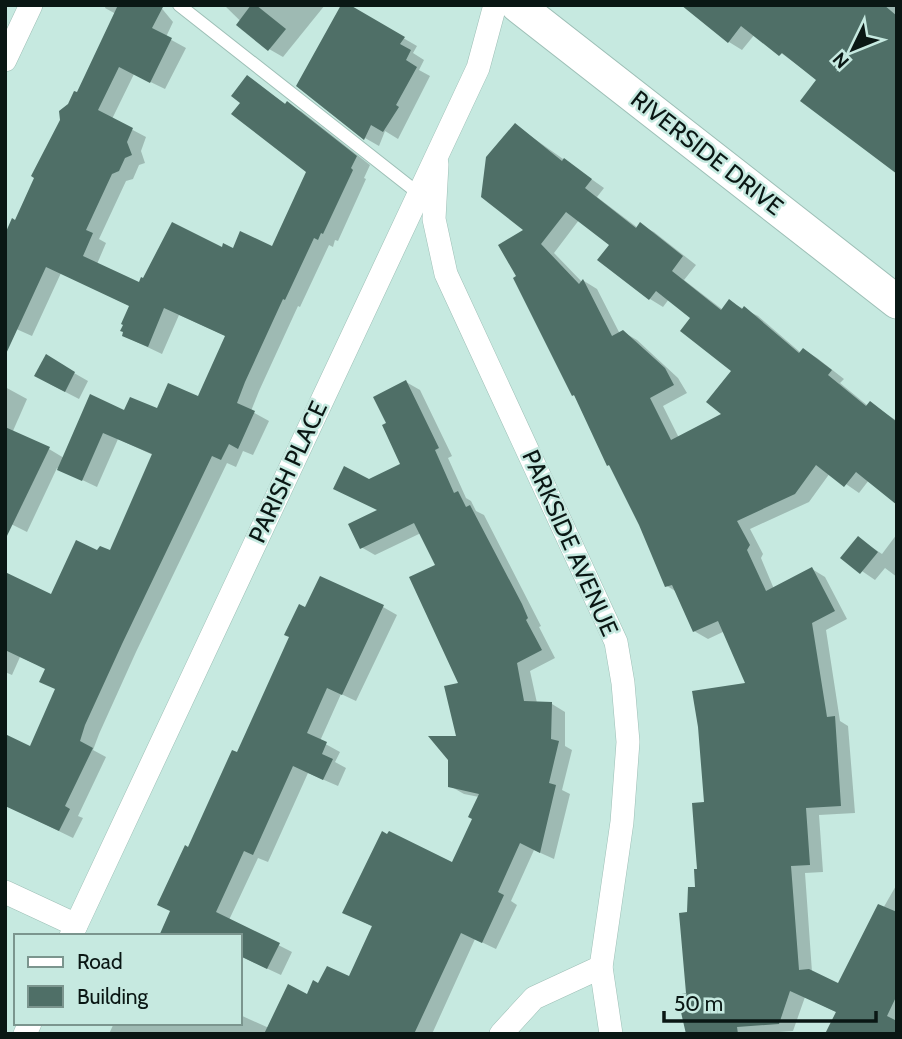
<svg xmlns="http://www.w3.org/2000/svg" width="902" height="1039" font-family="Cabin,sans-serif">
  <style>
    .shadow { fill: #0003; fill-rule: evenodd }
    .building { fill: #4f6f67; fill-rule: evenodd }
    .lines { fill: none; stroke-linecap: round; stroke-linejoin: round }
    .service-casing { stroke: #9dbfb6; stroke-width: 14 }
    .minor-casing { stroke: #9dbfb6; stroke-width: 24 }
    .secondary-casing { stroke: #9dbfb6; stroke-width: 35 }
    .service { stroke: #fff; stroke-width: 12 }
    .minor { stroke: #fff; stroke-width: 23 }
    .secondary { stroke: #fff; stroke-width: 33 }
    .labels { text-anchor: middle; stroke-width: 5; stroke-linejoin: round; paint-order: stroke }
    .street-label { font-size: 24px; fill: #0a1714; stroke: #c6e9e0 }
  </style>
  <rect width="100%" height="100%" fill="#c6e9e0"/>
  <g class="shadow">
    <path d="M 106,5 L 159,5 L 173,22 L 166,37 L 186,48 L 165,89 L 134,74 L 112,119 L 146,137 L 141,151 L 145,163 L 139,165 L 133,179 L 126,181 L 99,239 L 106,243 L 97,264 L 140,284 L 222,249 L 273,248 L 308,172 L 242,103 L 247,78 L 287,105 L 301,111 L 370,165 L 364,178 L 366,179 L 338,241 L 335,240 L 333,247 L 329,245 L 300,307 L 298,306 L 259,391 L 251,411 L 269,421 L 253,455 L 243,451 L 236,467 L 227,463 L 136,652 L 99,734 L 93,750 L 106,757 L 78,816 L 83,818 L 73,838 L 5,805 L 57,690 L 47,669 L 20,657 L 12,675 L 5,672 L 5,576 L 52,596 L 98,553 L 110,553 L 153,455 L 118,439 L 97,487 L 57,468 L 27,532 L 5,521 L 49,449 L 64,458 L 125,412 L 157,411 L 199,398 L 226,336 L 179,315 L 162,354 L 124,336 L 130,306 L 61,273 L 32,336 L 5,324 L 16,222 L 69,105 L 77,94 L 116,14 L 105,8 Z"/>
    <path d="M 224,5 L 325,5 L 283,57 L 269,49 Z"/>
    <path d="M 346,5 L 417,46 L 413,53 L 424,60 L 419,70 L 430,76 L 398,139 L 385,131 L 379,146 L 365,138 L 298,85 Z"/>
    <path d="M 683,5 L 897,5 L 897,172 L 818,80 L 755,34 L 742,50 L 729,42 Z"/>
    <path d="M 515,125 L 604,188 L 597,197 L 638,228 L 640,225 L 654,232 L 696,265 L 684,280 L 723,310 L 730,302 L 758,316 L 801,353 L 804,350 L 817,358 L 844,379 L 840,383 L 868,406 L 870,403 L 897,421 L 897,503 L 869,480 L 859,493 L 830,473 L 809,502 L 750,529 L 763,554 L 761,558 L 774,589 L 812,569 L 825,577 L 847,619 L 826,630 L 840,721 L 848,726 L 855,813 L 819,815 L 823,872 L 805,873 L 812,972 L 839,985 L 897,884 L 897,1034 L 825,1034 L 836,1012 L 805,997 L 793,1031 L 753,1034 L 688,1034 L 689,914 L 697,889 L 706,804 L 748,684 L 725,631 L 708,639 L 694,631 L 677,592 L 667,586 L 641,525 L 612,466 L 608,465 L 577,397 L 573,395 L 518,277 L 526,230 ZM 579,220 L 612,245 L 650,299 L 663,307 L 669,299 L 692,317 L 734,371 L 725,414 L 679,438 L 663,406 L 687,393 L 678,378 L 637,340 L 623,332 L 620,334 L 597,289 L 584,281 L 583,283 L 554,253 Z"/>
    <path d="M 46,357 L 88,381 L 79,399 L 50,384 Z"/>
    <path d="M 406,382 L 420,390 L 452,456 L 448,458 L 466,498 L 471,501 L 476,511 L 484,515 L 541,626 L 539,627 L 555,658 L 530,671 L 537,703 L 552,704 L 565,712 L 565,746 L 572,750 L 562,790 L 570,794 L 554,859 L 534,850 L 511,901 L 517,905 L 496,949 L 475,939 L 432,1034 L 109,1034 L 114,1023 L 240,1023 L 240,1015 L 269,1028 L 319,985 L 349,978 L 373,927 L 344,912 L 453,864 L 474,818 L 479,797 L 464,794 L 450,786 L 458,738 L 461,684 L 437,566 L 421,533 L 375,555 L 361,547 L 380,511 L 369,481 L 403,465 L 388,424 Z"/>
    <path d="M 5,387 L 27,399 L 9,440 L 5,438 Z"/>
    <path d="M 897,534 L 897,577 L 885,568 L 875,580 L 843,558 L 858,538 L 882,554 Z"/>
    <path d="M 383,607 L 397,615 L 356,701 L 341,694 L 320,741 L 340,752 L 335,762 L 346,768 L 338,786 L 308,773 L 268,862 L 258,858 L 229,920 L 292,952 L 281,975 L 240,956 L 240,936 L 172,912 L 189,849 L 238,754 L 306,609 Z"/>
  </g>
  <g class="building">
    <path d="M 118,5 L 164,5 L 152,28 L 172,38 L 150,83 L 119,67 L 98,110 L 133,128 L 127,142 L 132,155 L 125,158 L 119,171 L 112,174 L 86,230 L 93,233 L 83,256 L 139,282 L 141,277 L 143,278 L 172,222 L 222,247 L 223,243 L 233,248 L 240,231 L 272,246 L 306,172 L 231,114 L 240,103 L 231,96 L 247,75 L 285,104 L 287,101 L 357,156 L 351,168 L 353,170 L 323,234 L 321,233 L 318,240 L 314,238 L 285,300 L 283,299 L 245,382 L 237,403 L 255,411 L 238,449 L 229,444 L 221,460 L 212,456 L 122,644 L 85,725 L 80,741 L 93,748 L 65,806 L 70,809 L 59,831 L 5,806 L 5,734 L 30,746 L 55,689 L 39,682 L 45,669 L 5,650 L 5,572 L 51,594 L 76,540 L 97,550 L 100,546 L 110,550 L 152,454 L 103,433 L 82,481 L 57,470 L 90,394 L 124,410 L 130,397 L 157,408 L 168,383 L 198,396 L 225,336 L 164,308 L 148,347 L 122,336 L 123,332 L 120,331 L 123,325 L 121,324 L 129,306 L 46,267 L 5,356 L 5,234 L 12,218 L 15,220 L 34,178 L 31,176 L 60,120 L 59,111 L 68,104 L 74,91 L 77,92 Z"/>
    <path d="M 251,5 L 256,5 L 286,29 L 268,51 L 236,25 Z"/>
    <path d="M 341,5 L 350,5 L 405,37 L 400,44 L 411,50 L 406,60 L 417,67 L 396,105 L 399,107 L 383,132 L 371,125 L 364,140 L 296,86 Z"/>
    <path d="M 681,5 L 884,5 L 897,16 L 897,174 L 800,101 L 816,80 L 782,53 L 779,56 L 741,26 L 728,43 Z"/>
    <path d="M 515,123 L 562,161 L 564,158 L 592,179 L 585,188 L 636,228 L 640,222 L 683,256 L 672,271 L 721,310 L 729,299 L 742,309 L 744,306 L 799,353 L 803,348 L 832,370 L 828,375 L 866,406 L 870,401 L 897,422 L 897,505 L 856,472 L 844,487 L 816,465 L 795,494 L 737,521 L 750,545 L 747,550 L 766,591 L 812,567 L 835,611 L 812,623 L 827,717 L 835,716 L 841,806 L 806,808 L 810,865 L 791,866 L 799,970 L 809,969 L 838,983 L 878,904 L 897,912 L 897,995 L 887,1016 L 897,1021 L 897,1034 L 825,1034 L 836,1012 L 790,991 L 779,1024 L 737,1027 L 738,1034 L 686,1034 L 677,995 L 686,993 L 679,913 L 687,912 L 688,887 L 695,887 L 694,869 L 697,869 L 692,803 L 704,802 L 698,727 L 692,691 L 745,683 L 718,621 L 693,632 L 672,585 L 665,587 L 639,525 L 609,465 L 607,466 L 574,395 L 572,396 L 513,278 L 516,276 L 498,245 L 523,230 L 481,197 L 486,157 ZM 566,212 L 609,245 L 597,260 L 649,300 L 656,291 L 690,318 L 680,331 L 731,371 L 706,402 L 721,414 L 671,440 L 650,398 L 674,385 L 665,368 L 623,330 L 612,336 L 583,279 L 579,284 L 541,244 Z"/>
    <path d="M 46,354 L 75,372 L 65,392 L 34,376 Z"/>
    <path d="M 406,380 L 439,448 L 435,450 L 454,493 L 458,491 L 466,507 L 470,505 L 522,604 L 528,618 L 526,620 L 542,650 L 517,663 L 524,701 L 552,702 L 551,739 L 559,741 L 549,783 L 556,785 L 540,853 L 520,843 L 498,892 L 504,895 L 482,943 L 461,933 L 414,1034 L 264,1034 L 288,984 L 307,994 L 313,980 L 318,983 L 327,966 L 349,976 L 372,926 L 342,913 L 382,831 L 387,834 L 389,831 L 452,862 L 472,819 L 468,817 L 479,794 L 448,787 L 448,760 L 428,736 L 456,736 L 444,686 L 458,683 L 409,577 L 435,565 L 414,523 L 360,549 L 348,524 L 377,510 L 333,489 L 344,466 L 369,479 L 400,464 L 382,425 L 386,423 L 373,397 Z"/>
    <path d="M 5,427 L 50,447 L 5,540 Z"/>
    <path d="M 858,536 L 878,552 L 860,574 L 840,558 Z"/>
    <path d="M 320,576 L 384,605 L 342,695 L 327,688 L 307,733 L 327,742 L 322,754 L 333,759 L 323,780 L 293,766 L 253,855 L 244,851 L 216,912 L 280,943 L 267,969 L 240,956 L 240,936 L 159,936 L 170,911 L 157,905 L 185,845 L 188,847 L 232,750 L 237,752 L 289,637 L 284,635 L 299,604 L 305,607 Z"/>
  </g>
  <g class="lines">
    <defs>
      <path id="service" d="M 179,5 L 418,193"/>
      <g id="minor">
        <path d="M 5,60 L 31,5"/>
        <path d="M 437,164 L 434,219 L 446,274 L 616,642 L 623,683 L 628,742 L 622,822 L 601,967 L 611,1034"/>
        <path d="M 5,892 L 76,925"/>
        <path d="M 71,936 L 478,68 L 495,5"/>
        <path d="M 25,1034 L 30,1023"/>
        <path d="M 501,1034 L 534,998 L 601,967"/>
      </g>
      <path id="secondary" d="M 517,5 L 897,302"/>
    </defs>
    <use href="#service" class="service-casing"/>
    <use href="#minor" class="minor-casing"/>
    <use href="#secondary" class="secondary-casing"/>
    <use href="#service" class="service"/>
    <use href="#minor" class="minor"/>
    <use href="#secondary" class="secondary"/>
  </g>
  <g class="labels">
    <g class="street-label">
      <text transform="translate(707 153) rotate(38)" y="8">RIVERSIDE DRIVE</text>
      <text transform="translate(288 472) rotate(-65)" y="8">PARISH PLACE</text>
      <text transform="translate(570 543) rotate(66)" y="8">PARKSIDE AVENUE</text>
    </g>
  </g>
  <rect width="902" height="1039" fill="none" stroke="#0a1714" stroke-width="14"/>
  <rect x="14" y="934" width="228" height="91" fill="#c6e9e0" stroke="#7b958e" stroke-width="2"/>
  <rect x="28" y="957" width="35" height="10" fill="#ffffff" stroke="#7b958e" stroke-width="2"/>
  <text x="77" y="969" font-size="21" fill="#0a1714">Road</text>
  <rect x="28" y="986" width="35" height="21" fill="#4f6f67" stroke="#7b958e" stroke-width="2"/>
  <text x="77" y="1004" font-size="21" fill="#0a1714">Building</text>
  <g transform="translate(853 49) rotate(227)" stroke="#c6e9e0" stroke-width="5" paint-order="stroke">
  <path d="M0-5L12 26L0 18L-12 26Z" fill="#0a1714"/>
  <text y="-10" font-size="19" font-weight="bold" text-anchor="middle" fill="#0a1714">N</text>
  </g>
  <path d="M664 1011v10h212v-10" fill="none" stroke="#0a1714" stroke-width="3.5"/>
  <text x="674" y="1011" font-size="21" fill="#0a1714" stroke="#c6e9e0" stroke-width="5" paint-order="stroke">50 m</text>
</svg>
